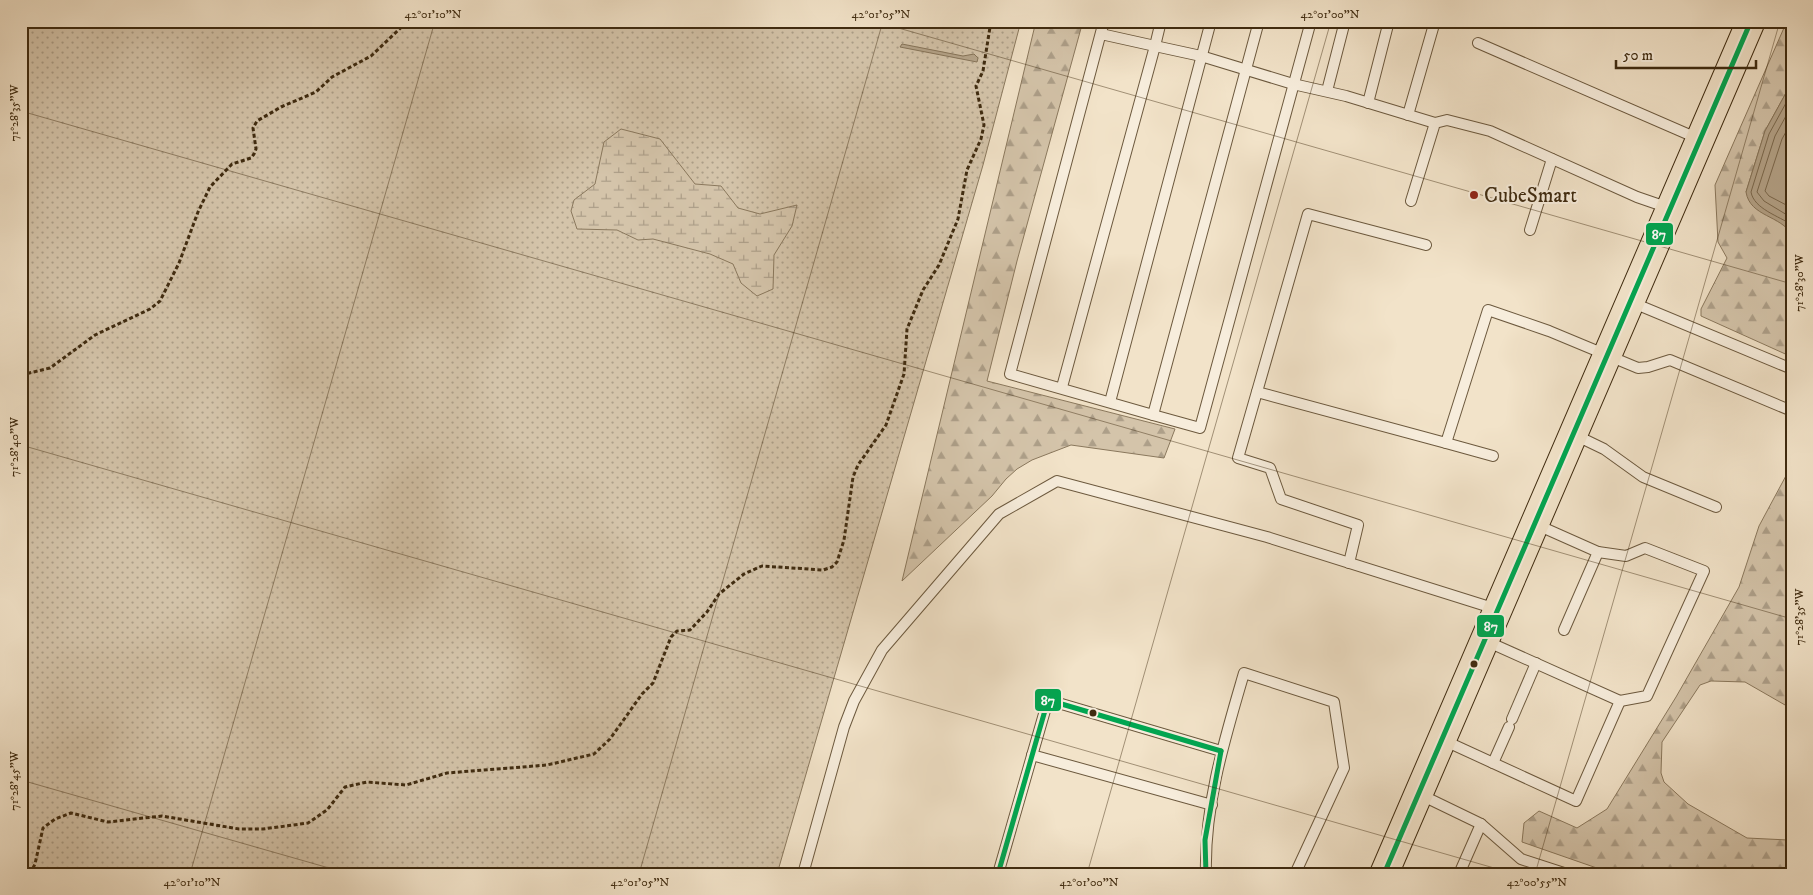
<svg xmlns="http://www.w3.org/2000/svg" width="1813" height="895" font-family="'IM FELL DW Pica',serif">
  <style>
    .grass { fill: url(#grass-dots); stroke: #8a785d }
    .forest { fill: url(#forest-firs); stroke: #8a785d }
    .wetland { fill: url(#wetland-marsh); stroke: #8a785d }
    .water { fill: #b5a48a; stroke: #867459 }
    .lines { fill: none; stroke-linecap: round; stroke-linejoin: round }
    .shore { stroke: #7a684d; stroke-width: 1 }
    .lane-casing { stroke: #6c593e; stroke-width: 12 }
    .primary-casing { stroke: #3f2b10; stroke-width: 30 }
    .path { stroke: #3f2b10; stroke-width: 3; stroke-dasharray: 4 2.5; stroke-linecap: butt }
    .lane { stroke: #f7eddc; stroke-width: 10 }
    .primary { stroke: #f2e3c9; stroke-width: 28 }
    .bus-1-casing { stroke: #f7eddc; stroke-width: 9 }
    .bus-1 { stroke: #00a651; stroke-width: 5 }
    .ticks { fill: none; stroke: #3f2b10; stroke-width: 1; stroke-opacity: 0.45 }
    .poi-dot { fill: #8f2418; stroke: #f7eddc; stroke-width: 2 }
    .bus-dot { fill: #3f2b10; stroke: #f7eddc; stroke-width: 2 }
    .labels { text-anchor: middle; stroke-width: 4; stroke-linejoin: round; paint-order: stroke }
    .poi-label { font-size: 21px; fill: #3f2b10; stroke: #f7eddc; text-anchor: start }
    .line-badge { stroke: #f7eddc; stroke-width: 2 }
    .badge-label { font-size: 14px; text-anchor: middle; font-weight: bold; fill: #fff }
    .neatline { fill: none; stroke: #3f2b10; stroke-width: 2 }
    .ticks-label { font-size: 12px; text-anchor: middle; fill: #3f2b10 }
  </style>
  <defs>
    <pattern id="grass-dots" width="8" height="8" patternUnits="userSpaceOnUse" patternTransform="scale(1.25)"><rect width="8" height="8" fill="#d4c4aa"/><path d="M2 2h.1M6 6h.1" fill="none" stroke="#ad9f89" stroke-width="1.8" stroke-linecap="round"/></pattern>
    <pattern id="forest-firs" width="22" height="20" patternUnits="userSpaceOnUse" patternTransform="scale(1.25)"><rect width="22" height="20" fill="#d4c4aa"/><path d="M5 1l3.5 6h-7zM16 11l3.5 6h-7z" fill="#ad9f89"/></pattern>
    <pattern id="wetland-marsh" width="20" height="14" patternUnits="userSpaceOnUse" patternTransform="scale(1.25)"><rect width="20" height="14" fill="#d4c4aa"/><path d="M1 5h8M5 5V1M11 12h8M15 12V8" fill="none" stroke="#ad9f89"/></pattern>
  </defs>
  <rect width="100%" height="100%" fill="#f2e3c9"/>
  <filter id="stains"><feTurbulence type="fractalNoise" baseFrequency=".004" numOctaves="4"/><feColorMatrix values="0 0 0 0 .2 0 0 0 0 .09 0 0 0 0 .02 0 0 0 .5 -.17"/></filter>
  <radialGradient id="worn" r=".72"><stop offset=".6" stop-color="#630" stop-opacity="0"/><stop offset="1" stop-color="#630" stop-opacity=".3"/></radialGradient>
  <path class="grass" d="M 21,21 L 1021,21 L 983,165 L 777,874 L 21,874 Z"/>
  <g class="forest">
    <path d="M 1036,21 L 1083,21 L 1017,261 L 987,381 L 1175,429 L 1164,458 L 1071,445 L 1032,460 L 1017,469 L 1006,479 L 992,496 L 902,581 Z"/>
    <path d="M 1787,21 L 1792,21 L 1792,82 L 1765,131 L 1746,192 L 1789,229 L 1792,235 L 1792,357 L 1701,316 L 1701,309 L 1727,258 L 1718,242 L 1715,185 Z"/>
    <path d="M 1788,472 L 1792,474 L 1792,709 L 1745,682 L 1711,681 L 1700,685 L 1662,742 L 1661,773 L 1664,782 L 1688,804 L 1747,838 L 1788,840 L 1792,843 L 1792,874 L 1614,874 L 1522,842 L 1524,823 L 1539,811 L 1577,828 L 1607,809 L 1676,697 L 1739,587 L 1759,526 Z"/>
  </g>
  <path class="wetland" d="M 621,129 L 660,139 L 695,184 L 721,186 L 738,208 L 760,214 L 797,205 L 792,226 L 774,255 L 773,289 L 757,296 L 741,283 L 733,264 L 710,254 L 653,239 L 638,240 L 617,230 L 577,229 L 571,211 L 574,200 L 595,184 L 604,142 Z"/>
  <g class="water">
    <path d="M 902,44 L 963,56 L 974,54 L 978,58 L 977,62 L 900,47 Z"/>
    <path d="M 1792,82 L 1792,235 C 1781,215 1750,217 1746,192 L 1765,131 Z"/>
  </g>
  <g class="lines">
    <g class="shore">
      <path d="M 1792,92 L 1769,134 L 1751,192 C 1754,209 1779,216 1792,225"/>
      <path d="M 1792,105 L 1775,136 L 1757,192 L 1764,201 L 1792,218"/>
      <path d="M 1792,121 L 1782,139 L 1765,191 L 1769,196 L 1792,208"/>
    </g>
    <defs>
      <g id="lane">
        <path d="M 1104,21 L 1010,374 L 1153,415 L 1259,21"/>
        <path d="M 1101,34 L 1155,46 L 1161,21"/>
        <path d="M 1478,43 L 1699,139"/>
        <path d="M 1327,91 L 1345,21"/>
        <path d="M 1368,103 L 1389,21"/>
        <path d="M 1408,115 L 1435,21"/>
        <path d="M 1411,201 L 1435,123 L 1447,120 L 1490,131 L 1637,197 L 1669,208"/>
        <path d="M 1530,230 L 1552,159"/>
        <path d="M 1631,302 L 1792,369"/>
        <path d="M 1062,387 L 1155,46 L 1201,56 L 1293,84 L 1346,96 L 1435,123"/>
        <path d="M 1257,392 L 1446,443 L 1488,310 L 1549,331 L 1638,368 L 1648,367 L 1670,360 L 1792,411"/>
        <path d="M 1110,402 L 1211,21"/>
        <path d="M 1153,415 L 1200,428 L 1311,21"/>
        <path d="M 1575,435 L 1604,449 L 1643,477 L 1716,507"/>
        <path d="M 1446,443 L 1493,456"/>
        <path d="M 1535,524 L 1598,552 L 1564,630"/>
        <path d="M 1598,552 L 1626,556 L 1645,548 L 1704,571 L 1647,696 L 1620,701"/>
        <path d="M 1349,563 L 1358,525 L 1281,499 L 1270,468 L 1238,458 L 1308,214 L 1426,245"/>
        <path d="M 1512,719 L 1536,663"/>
        <path d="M 1443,740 L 1576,801 L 1620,701 L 1486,641"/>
        <path d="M 1032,755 L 1212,805"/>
        <path d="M 1493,763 L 1509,727"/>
        <path d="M 1419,794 L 1481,824 L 1459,874"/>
        <path d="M 1481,824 L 1521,859 L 1567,874"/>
        <path d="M 803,874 L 844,727 L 854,701 L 882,650 L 999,514 L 1057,481 L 1267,537 L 1496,609"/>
        <path d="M 998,874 L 1048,700 L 1221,751"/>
        <path d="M 1206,874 C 1204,805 1225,738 1244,673 L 1334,702 L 1344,768 L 1295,874"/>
      </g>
      <path id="primary" d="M 1384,874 L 1751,21"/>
    </defs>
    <use href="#lane" class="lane-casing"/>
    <use href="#primary" class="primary-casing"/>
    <g class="path">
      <path d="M 21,375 L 50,368 L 95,335 L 150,309 L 160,301 L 179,263 L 198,212 L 210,187 L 232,164 L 251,158 L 254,154 L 256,149 L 253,128 L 257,121 L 281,107 L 316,92 L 332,77 L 371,56 L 408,21"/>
      <path d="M 30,874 L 35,864 L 43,828 L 55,819 L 71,813 L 108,822 L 162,816 L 239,829 L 263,829 L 308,823 L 327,810 L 345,787 L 367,782 L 406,785 L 447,773 L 547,765 L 594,754 L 610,739 L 642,694 L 653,683 L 671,637 L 677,631 L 690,630 L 707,612 L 719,594 L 744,574 L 762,566 L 823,570 L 832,567 L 837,562 L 844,540 L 853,477 L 858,465 L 886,425 L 904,374 L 907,329 L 923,290 L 939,265 L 958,219 L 967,170 L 981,139 L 984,125 L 976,86 L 983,71 L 991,21"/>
    </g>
    <use href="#lane" class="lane"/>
    <use href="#primary" class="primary"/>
    <defs>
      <g id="bus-1">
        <path d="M 998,874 L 1048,700 L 1221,751"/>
        <path d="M 1206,874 L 1205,840 L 1221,751"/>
        <path d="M 1384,874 L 1751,21"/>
      </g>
    </defs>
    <use href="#bus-1" class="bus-1-casing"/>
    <use href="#bus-1" class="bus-1"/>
  </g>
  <path class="ticks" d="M 874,21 L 1792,284M 21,111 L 1792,619M 21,445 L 1515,874M 21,780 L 350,874M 190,874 L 435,21M 639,874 L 883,21M 1087,874 L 1331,21M 1535,874 L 1780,21"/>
  <circle class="poi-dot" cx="1474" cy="195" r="5"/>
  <g class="bus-dot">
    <circle cx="1474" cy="664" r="4.5"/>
    <circle cx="1093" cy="713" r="4.5"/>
  </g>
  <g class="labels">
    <g class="poi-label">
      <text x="1484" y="202">CubeSmart</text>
    </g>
  </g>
  <g class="line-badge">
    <rect x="1645" y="222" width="29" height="24" rx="5" fill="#00a651"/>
    <rect x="1476" y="614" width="29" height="24" rx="5" fill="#00a651"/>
    <rect x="1034" y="688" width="28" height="24" rx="5" fill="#00a651"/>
  </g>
  <g class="badge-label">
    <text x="1659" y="239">87</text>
    <text x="1491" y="631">87</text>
    <text x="1048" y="705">87</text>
  </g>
  <rect width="1813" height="895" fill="none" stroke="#f2e3c9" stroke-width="55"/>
  <path d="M1616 60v8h140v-8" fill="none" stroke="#3f2b10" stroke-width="2.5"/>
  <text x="1623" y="60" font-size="15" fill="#3f2b10" stroke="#f7eddc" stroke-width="4" paint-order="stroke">50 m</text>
  <rect x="28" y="28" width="1758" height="840" class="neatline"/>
  <g class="ticks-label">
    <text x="433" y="18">42°01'10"N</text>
    <text x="881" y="18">42°01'05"N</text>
    <text x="1330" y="18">42°01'00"N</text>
    <text transform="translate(14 113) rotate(-90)" y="4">71°28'35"W</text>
    <text transform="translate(1799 283) rotate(-90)" y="4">71°28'30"W</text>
    <text transform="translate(14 447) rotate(-90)" y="4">71°28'40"W</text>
    <text transform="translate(1799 617) rotate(-90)" y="4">71°28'35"W</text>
    <text transform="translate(14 781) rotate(-90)" y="4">71°28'45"W</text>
    <text x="192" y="886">42°01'10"N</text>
    <text x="640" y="886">42°01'05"N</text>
    <text x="1089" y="886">42°01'00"N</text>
    <text x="1537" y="886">42°00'55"N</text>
  </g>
  <rect width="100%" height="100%" filter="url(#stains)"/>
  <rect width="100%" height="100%" fill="url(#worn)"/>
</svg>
